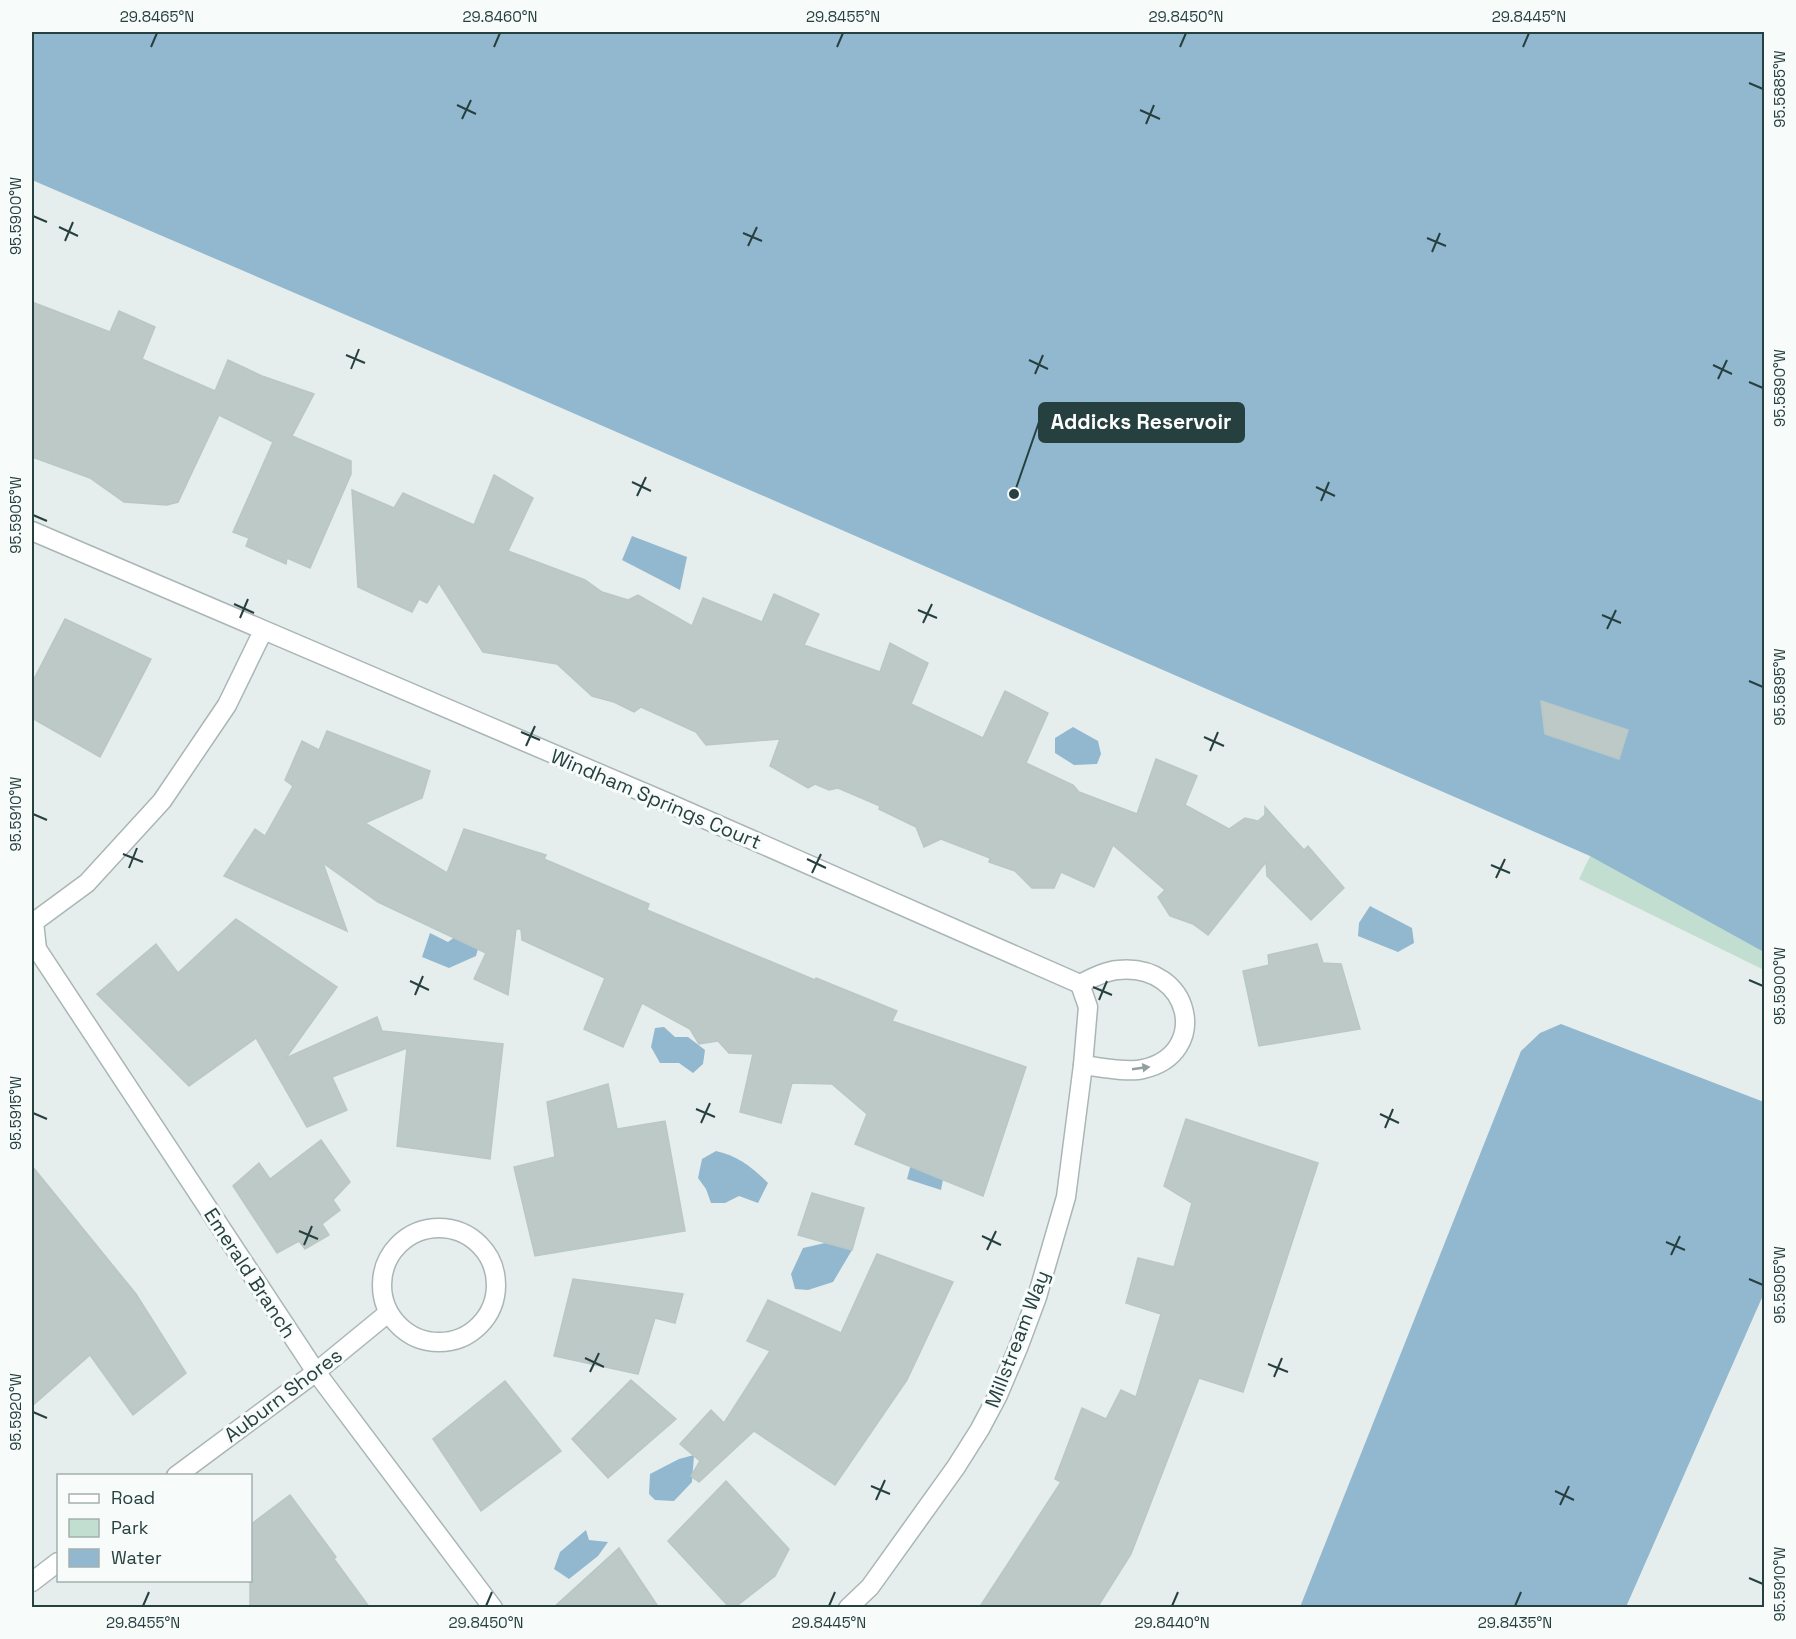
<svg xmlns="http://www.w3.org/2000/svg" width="1796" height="1639" font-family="'Space Grotesk',sans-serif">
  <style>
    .green { fill: #c1ded0 }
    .water { fill: #92b8d0 }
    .building { fill: #bcc9c7; stroke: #b9c8c5; stroke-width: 1.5 }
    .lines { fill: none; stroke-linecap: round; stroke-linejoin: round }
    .minor-casing { stroke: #a9b6b5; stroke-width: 21 }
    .minor { stroke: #fff; stroke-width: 18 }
    .oneway { fill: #92a09f }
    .ticks { fill: none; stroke: #26403f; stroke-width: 2 }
    .labels { text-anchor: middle; stroke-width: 6; stroke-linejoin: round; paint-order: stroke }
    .street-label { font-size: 20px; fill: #26403f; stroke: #f7fbfa }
    .leader { fill: none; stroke: #26403f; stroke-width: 2 }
    .callout-dot { fill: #26403f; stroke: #f7fbfa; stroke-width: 2 }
    .callout { fill: #26403f; stroke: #26403f; stroke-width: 2 }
    .callout-label { font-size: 21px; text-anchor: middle; font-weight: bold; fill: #fff }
    .neatline { fill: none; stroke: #26403f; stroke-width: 2 }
    .ticks-label { font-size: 15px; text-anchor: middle; fill: #26403f }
  </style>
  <rect width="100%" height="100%" fill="#e6eeed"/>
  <path class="green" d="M 1596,844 L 1764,914 L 1764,970 L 1579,879 Z"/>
  <g class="water">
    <path d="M 32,32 L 1764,32 L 1764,952 L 1590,856 L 495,379 L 32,180 Z"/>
    <path d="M 632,536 L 687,557 L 680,590 L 622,560 Z"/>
    <path d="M 1073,727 L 1098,741 L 1101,754 L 1097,764 L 1074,765 L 1055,753 L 1055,738 Z"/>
    <path d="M 1370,906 L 1412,928 L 1414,943 L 1398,952 L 1358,936 L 1359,923 Z"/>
    <path d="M 430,933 L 448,942 L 460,933 L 480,942 L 476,956 L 449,968 L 422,957 Z"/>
    <path d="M 1561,1024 L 1764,1102 L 1764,1293 L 1626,1607 L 1300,1607 L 1521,1051 L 1540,1033 Z"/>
    <path d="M 664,1027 L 675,1037 L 688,1037 L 705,1050 L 703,1064 L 693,1073 L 679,1063 L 660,1063 L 651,1047 L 655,1028 Z"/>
    <path d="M 951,1139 L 941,1190 L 907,1179 L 914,1153 Z"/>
    <path d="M 716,1151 C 738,1156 752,1167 768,1183 L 758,1203 L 739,1196 L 725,1203 L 711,1203 L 706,1189 L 698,1178 L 702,1159 Z"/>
    <path d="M 825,1243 L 852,1250 L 833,1282 L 808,1290 L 795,1289 L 791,1274 L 803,1248 Z"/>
    <path d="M 694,1455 L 692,1482 L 674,1501 L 655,1500 L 649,1494 L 650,1474 L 679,1459 Z"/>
    <path d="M 586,1530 L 589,1540 L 608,1542 L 598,1556 L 569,1579 L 554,1569 L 560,1552 Z"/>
  </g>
  <g class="building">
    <path d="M 32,302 L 110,332 L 119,311 L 155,327 L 142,359 L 215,391 L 228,360 L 262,376 L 314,394 L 292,436 L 351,461 L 351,474 L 310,568 L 287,558 L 286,564 L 246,546 L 249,538 L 233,532 L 273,442 L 219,415 L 178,502 L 167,505 L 124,502 L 90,478 L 32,457 Z"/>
    <path d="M 494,475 L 533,498 L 508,551 L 585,580 L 602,592 L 628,600 L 638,595 L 692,626 L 703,598 L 762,622 L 774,594 L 819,614 L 804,645 L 880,672 L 890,643 L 928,663 L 911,704 L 983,738 L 1005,691 L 1048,713 L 1026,763 L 1073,785 L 1079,792 L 1137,814 L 1156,759 L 1197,776 L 1185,805 L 1229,829 L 1245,818 L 1258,821 L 1265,815 L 1265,807 L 1304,850 L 1308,846 L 1344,888 L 1311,920 L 1267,876 L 1266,862 L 1208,935 L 1193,924 L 1170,916 L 1158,897 L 1165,890 L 1113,845 L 1094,887 L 1061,872 L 1054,888 L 1032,888 L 1015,871 L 989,862 L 990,858 L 941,839 L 924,847 L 916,827 L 879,809 L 880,806 L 838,788 L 829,790 L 815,784 L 808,788 L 770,766 L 780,739 L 706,745 L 696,732 L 641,707 L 634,712 L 614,702 L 592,696 L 557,664 L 483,652 L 439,583 L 427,603 L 419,599 L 412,612 L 358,587 L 352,490 L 394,508 L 403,493 L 474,525 Z"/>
    <path d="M 65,619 L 151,659 L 100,757 L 32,718 L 32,683 Z"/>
    <path d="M 1541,701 L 1628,730 L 1619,759 L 1545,734 Z"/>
    <path d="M 327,731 L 430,771 L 422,798 L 365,823 L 447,873 L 464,829 L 546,855 L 544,859 L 649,904 L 647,910 L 815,980 L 816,978 L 897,1011 L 892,1021 L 1026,1067 L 983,1196 L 855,1144 L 867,1114 L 832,1084 L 792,1083 L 781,1123 L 740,1112 L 753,1054 L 729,1053 L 718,1041 L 699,1044 L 690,1029 L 642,1003 L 623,1047 L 584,1029 L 605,978 L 522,940 L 521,929 L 516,929 L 508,995 L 474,979 L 486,953 L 378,902 L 323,863 L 347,931 L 224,876 L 255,829 L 265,836 L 293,786 L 285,780 L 302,741 L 319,750 Z"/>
    <path d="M 236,919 L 337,987 L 286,1058 L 377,1017 L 382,1031 L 503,1044 L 490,1159 L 397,1146 L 407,1048 L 332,1077 L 347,1110 L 307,1127 L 256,1038 L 189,1086 L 97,994 L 156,944 L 178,973 Z"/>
    <path d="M 1317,944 L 1323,963 L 1341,964 L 1360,1029 L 1259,1046 L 1243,971 L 1269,965 L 1268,955 Z"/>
    <path d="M 608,1084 L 617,1129 L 665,1121 L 685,1231 L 535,1256 L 514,1167 L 555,1157 L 547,1102 Z"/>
    <path d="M 1186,1119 L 1318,1163 L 1243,1392 L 1199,1378 L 1131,1554 L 1097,1608 L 979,1608 L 1061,1482 L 1055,1479 L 1082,1408 L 1106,1419 L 1121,1390 L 1136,1397 L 1161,1314 L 1126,1303 L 1138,1258 L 1174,1267 L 1192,1203 L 1164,1186 Z"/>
    <path d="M 321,1140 L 350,1182 L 333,1200 L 340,1210 L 322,1224 L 329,1235 L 305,1249 L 299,1241 L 277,1253 L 233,1186 L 259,1163 L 270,1179 Z"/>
    <path d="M 32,1166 L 136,1294 L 186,1373 L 133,1415 L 90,1355 L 32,1406 Z"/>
    <path d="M 812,1193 L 864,1208 L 852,1250 L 798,1235 Z"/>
    <path d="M 877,1254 L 953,1282 L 907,1380 L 835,1485 L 754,1431 L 699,1482 L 691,1476 L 700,1461 L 680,1444 L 711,1410 L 724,1423 L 770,1351 L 747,1341 L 768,1300 L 841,1333 Z"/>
    <path d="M 573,1279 L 683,1294 L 675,1323 L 655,1318 L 638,1374 L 554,1356 Z"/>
    <path d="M 631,1380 L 676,1419 L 608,1478 L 572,1439 Z"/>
    <path d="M 505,1381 L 561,1451 L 481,1511 L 433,1439 Z"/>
    <path d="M 726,1481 L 789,1549 L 775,1576 L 734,1608 L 730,1608 L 668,1541 Z"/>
    <path d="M 290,1495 L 336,1557 L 334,1559 L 370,1608 L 250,1608 L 250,1525 Z"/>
    <path d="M 619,1548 L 659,1608 L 553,1608 Z"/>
  </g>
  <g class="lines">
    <defs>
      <g id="minor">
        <path d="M 32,531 L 666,802 L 1080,984"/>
        <path d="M 263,631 L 227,705 L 162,801 L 87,883 L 34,922 L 37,949 L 316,1372 L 493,1608"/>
        <path d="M 1080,984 C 1092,978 1105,971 1118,970 C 1192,963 1211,1054 1143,1069 C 1128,1073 1100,1067 1083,1065"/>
        <circle cx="439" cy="1285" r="57"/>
        <path d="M 176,1476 L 316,1372 L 388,1313"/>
        <path d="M 32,1582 L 58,1562"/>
        <path d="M 848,1608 L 870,1587 L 956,1467 L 980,1429 L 998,1395 L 1018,1348 L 1037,1297 L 1066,1197 L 1083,1065 L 1088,1007 L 1080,984"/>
      </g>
    </defs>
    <use href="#minor" class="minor-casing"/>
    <use href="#minor" class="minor"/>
  </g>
  <defs><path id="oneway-solid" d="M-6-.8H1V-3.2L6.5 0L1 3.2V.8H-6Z" transform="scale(1.5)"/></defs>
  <use class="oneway" href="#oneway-solid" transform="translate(1141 1068) rotate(-8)"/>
  <path class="ticks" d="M 151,47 L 157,33M 494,47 L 500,33M 837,47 L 843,33M 1180,47 L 1186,33M 1523,47 L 1529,33M 1749,83 L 1763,89M 457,105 L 476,114M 1140,110 L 1160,119M 462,119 L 471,100M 1146,124 L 1154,105M 33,216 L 47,222M 59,227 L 78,236M 743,233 L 762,241M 1427,238 L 1446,246M 65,241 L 73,222M 748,246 L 757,227M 1432,252 L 1440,233M 346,355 L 365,363M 1029,360 L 1048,369M 1713,365 L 1732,374M 351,369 L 359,349M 1035,374 L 1043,355M 1718,379 L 1727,360M 1749,382 L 1763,388M 632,482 L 651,491M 1316,487 L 1335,496M 637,496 L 646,477M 1321,501 L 1329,482M 33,515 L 47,521M 234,604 L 254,613M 918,610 L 937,618M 1602,615 L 1621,623M 240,618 L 248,599M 923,623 L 932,604M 1607,629 L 1616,610M 1749,681 L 1763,687M 521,732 L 540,740M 1204,737 L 1224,746M 526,746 L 535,726M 1210,751 L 1218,732M 33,814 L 47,820M 123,854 L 143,862M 807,859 L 826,868M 1491,865 L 1510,873M 129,868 L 137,848M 812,873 L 821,854M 1496,878 L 1505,859M 1749,980 L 1763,986M 410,981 L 429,990M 1093,987 L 1112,995M 415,995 L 423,976M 1099,1000 L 1107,981M 696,1109 L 715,1117M 33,1113 L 47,1119M 1380,1114 L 1399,1123M 701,1123 L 710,1103M 1385,1128 L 1393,1109M 299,1231 L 318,1239M 982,1236 L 1001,1245M 1666,1242 L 1685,1250M 304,1245 L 312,1226M 987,1250 L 996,1231M 1671,1255 L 1680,1236M 1749,1279 L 1763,1285M 585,1358 L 604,1367M 1268,1364 L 1288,1372M 590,1372 L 599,1353M 1274,1377 L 1282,1358M 33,1412 L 47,1418M 871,1486 L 890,1494M 1555,1491 L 1574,1500M 876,1500 L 885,1480M 1560,1505 L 1569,1486M 1749,1578 L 1763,1584M 143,1606 L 149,1592M 486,1606 L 492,1592M 829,1606 L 835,1592M 1172,1606 L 1178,1592M 1515,1606 L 1521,1592"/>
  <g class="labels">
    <g class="street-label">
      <text transform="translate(656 799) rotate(23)" y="7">Windham Springs Court</text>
      <text transform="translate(250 1273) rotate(57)" y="7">Emerald Branch</text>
      <text transform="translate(1017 1339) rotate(-69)" y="7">Millstream Way</text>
      <text transform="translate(283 1395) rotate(-37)" y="7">Auburn Shores</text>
    </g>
  </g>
  <path class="leader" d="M1014 494L1039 422"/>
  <circle class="callout-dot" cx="1014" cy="494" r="6"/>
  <rect class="callout" x="1039" y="403" width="205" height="39" rx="6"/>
  <g class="callout-label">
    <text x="1141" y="429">Addicks Reservoir</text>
  </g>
  <rect width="1796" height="1639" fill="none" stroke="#f7fbfa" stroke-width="66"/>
  <rect x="57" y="1474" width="195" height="108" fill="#f7fbfa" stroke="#a3b0af" stroke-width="1.5"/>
  <rect x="69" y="1494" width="30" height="9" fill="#ffffff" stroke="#a3b0af" stroke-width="1.5"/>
  <text x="111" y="1504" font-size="18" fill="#26403f">Road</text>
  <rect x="69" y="1519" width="30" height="18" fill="#c1ded0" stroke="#a3b0af" stroke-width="1.5"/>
  <text x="111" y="1534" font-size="18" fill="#26403f">Park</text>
  <rect x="69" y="1549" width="30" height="18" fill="#92b8d0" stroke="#a3b0af" stroke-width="1.5"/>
  <text x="111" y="1564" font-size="18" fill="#26403f">Water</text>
  <rect x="33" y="33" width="1730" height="1573" class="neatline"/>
  <g class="ticks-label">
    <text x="157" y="22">29.8465°N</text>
    <text x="500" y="22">29.8460°N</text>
    <text x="843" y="22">29.8455°N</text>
    <text x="1186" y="22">29.8450°N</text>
    <text x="1529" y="22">29.8445°N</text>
    <text transform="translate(1780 89) rotate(-90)" y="5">95.5885°W</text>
    <text transform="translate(16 216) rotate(-90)" y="5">95.5900°W</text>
    <text transform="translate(1780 388) rotate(-90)" y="5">95.5890°W</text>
    <text transform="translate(16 515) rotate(-90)" y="5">95.5905°W</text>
    <text transform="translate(1780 687) rotate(-90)" y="5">95.5895°W</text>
    <text transform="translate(16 814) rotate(-90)" y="5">95.5910°W</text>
    <text transform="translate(1780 986) rotate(-90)" y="5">95.5900°W</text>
    <text transform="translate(16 1113) rotate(-90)" y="5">95.5915°W</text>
    <text transform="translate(1780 1285) rotate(-90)" y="5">95.5905°W</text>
    <text transform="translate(16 1412) rotate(-90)" y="5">95.5920°W</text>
    <text transform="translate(1780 1584) rotate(-90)" y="5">95.5910°W</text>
    <text x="143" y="1628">29.8455°N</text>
    <text x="486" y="1628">29.8450°N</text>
    <text x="829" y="1628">29.8445°N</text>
    <text x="1172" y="1628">29.8440°N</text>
    <text x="1515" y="1628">29.8435°N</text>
  </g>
</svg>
